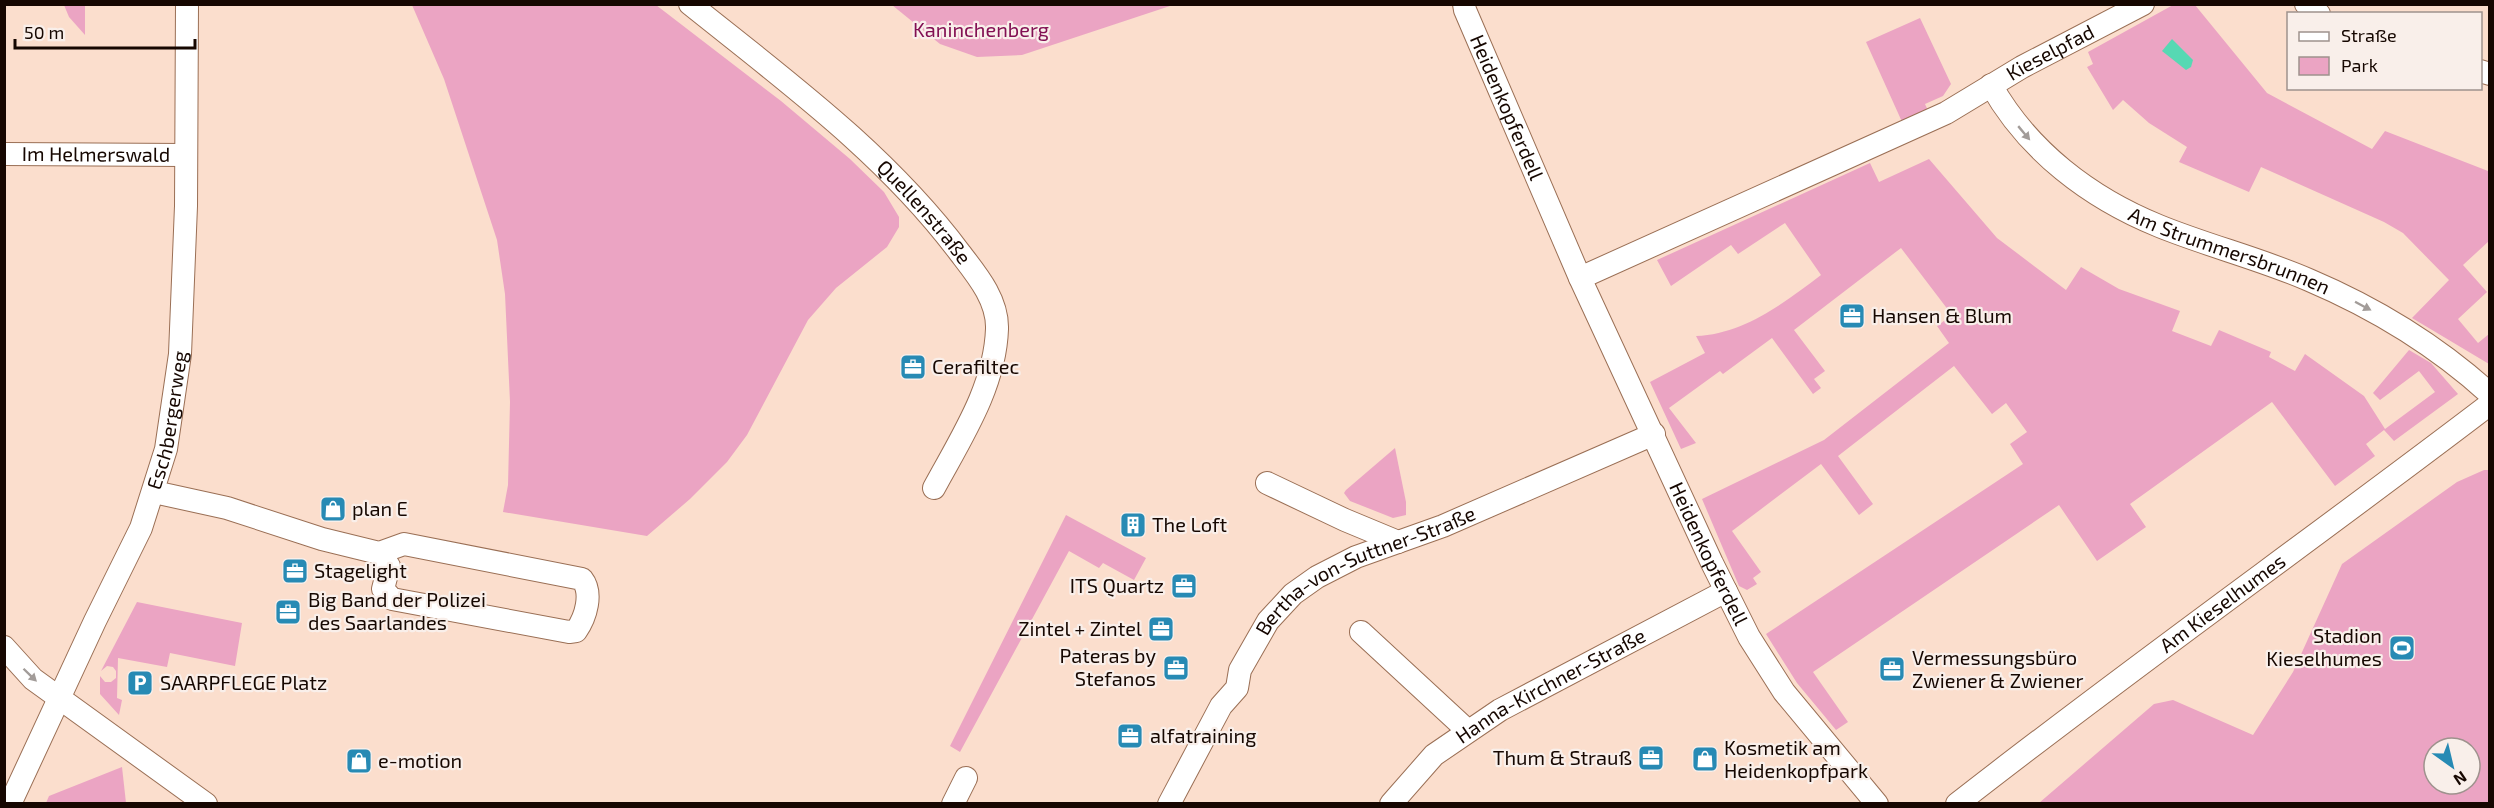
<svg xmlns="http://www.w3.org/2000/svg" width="2494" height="808" font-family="'Exo 2',sans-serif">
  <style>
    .green { fill: #eba4c3; fill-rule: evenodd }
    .water { fill: #57d8b3 }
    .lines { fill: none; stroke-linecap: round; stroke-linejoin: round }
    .minor-casing { stroke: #9a6f55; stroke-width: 24 }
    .minor { stroke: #fff; stroke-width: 22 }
    .oneway { fill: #a29c99 }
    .labels { text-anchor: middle; stroke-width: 4.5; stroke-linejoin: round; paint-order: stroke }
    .park-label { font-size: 20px; fill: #821053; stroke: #f9efea }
    .street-label { font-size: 20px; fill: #160701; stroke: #f9efea }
    .poi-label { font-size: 20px; fill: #160701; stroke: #f9efea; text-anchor: start }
  </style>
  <rect width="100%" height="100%" fill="#fbdecd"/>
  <g class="green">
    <path d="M 64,5 L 85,5 L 85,35 L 69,17 Z"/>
    <path d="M 412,5 L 656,5 L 781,101 L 850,159 L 884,192 L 899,217 L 899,227 L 887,247 L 836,288 L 808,320 L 747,435 L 727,462 L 690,499 L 647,536 L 503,512 L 508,485 L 510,402 L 505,294 L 497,240 L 444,79 Z"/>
    <path d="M 892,5 L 1173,5 L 1022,55 L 977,57 L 940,44 Z"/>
    <path d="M 2173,5 L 2195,5 L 2267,93 L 2372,149 L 2385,131 L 2488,171 L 2489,170 L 2489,241 L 2463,265 L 2487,292 L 2458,319 L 2478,343 L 2489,334 L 2489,364 L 2412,318 L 2449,280 L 2403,233 L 2384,222 L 2261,167 L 2249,192 L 2179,162 L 2187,147 L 2149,123 L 2123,100 L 2113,110 L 2087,67 L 2093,64 L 2088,52 Z"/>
    <path d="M 1920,18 L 1951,84 L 1943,96 L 1925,104 L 1929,113 L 1903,124 L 1866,42 Z"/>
    <path d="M 1929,159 L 1997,238 L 2066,290 L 2081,267 L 2119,289 L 2180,311 L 2172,331 L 2211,346 L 2219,330 L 2271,352 L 2269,357 L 2295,371 L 2305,354 L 2364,396 L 2385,429 L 2435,392 L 2419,371 L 2380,400 L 2373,393 L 2409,350 L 2431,363 L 2458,394 L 2394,441 L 2384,430 L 2366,444 L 2375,456 L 2335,486 L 2272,402 L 2130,504 L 2146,527 L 2097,561 L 2059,505 L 1813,672 L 1848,722 L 1836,730 L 1797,683 L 1766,634 L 2023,464 L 2010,444 L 2027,432 L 2006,403 L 1992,414 L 1954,366 L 1838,456 L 1873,504 L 1859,515 L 1821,464 L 1732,531 L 1761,572 L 1753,578 L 1757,584 L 1747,590 L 1739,586 L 1702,499 L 1824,440 L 1949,343 L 1937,326 L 1952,315 L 1901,248 L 1794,330 L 1825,371 L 1814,379 L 1821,388 L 1813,394 L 1772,338 L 1723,374 L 1720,371 L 1669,408 L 1696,443 L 1681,449 L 1650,382 L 1705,353 L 1696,336 C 1744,334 1784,303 1821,275 L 1785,223 L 1738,254 L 1731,245 L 1671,286 L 1657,260 L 1870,163 L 1879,182 Z"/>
    <path d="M 1395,448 L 1406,502 L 1406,515 L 1393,518 L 1350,501 L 1344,493 L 1346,490 Z"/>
    <path d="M 2484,470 L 2490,470 L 2489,803 L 2039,803 L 2154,704 L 2173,700 L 2253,735 L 2293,672 L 2342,564 L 2457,482 ZM 2434,748 L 2470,748 L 2470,784 L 2434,784 Z"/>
    <path d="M 1066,515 L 1146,558 L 1134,580 L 1103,563 L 1099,568 L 1069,551 L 960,752 L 950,746 Z"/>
    <path d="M 137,602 L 242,623 L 235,666 L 170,653 L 167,667 L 118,658 L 117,698 L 122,700 L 119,715 L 100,694 L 100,676 L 105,682 L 111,682 L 116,678 L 116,671 L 113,667 L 107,666 L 101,671 Z"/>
    <path d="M 122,767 L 126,803 L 46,803 L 49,796 Z"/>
  </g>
  <path class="water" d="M 2172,39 L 2193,60 L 2191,67 L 2186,70 L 2162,51 Z"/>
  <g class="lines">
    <defs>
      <g id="minor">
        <path id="s1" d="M 690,4 C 786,81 886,154 960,253 C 977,275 998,300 997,329 C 995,387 961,438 934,488"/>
        <path id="s2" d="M 1464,4 L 1465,10 L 1580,278 L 1712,563 L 1749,637 L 1784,692 L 1877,804"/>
        <path d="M 2306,4 L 2319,14"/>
        <path d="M 2480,71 L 2490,74"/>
        <path id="s3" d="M 1991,85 C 2028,151 2090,198 2159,226 C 2208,246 2261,259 2309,280 C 2375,308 2437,346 2490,394"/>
        <path id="s4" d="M 4,154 L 185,155"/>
        <path id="s5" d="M 1580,278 L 1946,113 L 2022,67 L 2143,4"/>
        <path d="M 1267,483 L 1345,520 L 1398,542"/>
        <path d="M 154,492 L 227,508 L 322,539 L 379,553 L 404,544 L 582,579 C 593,593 586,617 576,631 L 569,632 L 392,599 L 383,589 L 389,566 L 379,553"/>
        <path d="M 1361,632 L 1467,730"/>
        <path d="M 4,647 L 33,679 L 206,804"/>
        <path id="s6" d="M 10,804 L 95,621 L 141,528 L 166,449 L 180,354 L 186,206 L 187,4"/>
        <path d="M 953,804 L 966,778"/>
        <path id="s7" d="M 1169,804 L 1221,706 L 1237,688 L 1240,670 L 1268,621 L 1293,594 L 1317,577 L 1356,557 L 1443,526 L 1654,434"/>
        <path id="s8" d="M 1391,804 L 1434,755 L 1500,710 L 1726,591"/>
        <path id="s9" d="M 1957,804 C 2132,667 2313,539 2490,404"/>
      </g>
    </defs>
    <use href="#minor" class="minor-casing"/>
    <use href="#minor" class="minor"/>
  </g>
  <defs><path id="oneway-solid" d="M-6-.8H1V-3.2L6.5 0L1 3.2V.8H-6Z" transform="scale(1.5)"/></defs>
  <g class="oneway">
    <use href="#oneway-solid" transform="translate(2024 133) rotate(50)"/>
    <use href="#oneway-solid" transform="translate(2363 306) rotate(28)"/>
    <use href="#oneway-solid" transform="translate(30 675) rotate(44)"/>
  </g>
  <defs>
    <symbol id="office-square" viewBox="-11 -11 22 22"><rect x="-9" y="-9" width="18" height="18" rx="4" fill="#278ab4" stroke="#f9efea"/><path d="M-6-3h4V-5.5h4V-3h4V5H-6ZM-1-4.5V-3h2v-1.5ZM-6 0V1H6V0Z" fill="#fff"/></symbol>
    <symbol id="shop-square" viewBox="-11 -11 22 22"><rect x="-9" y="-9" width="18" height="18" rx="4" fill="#278ab4" stroke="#f9efea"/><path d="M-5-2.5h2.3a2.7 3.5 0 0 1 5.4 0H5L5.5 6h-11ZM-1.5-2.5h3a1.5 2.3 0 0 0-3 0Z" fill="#fff"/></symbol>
    <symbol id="building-square" viewBox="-11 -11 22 22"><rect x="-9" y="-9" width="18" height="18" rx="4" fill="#278ab4" stroke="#f9efea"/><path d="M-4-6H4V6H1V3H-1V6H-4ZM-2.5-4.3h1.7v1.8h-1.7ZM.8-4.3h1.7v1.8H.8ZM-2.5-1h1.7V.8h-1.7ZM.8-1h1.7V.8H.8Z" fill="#fff"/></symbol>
    <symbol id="stadium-square" viewBox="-11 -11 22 22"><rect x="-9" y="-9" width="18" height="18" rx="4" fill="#278ab4" stroke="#f9efea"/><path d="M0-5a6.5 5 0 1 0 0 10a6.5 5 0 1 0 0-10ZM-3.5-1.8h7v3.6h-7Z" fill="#fff"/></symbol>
    <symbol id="parking-square" viewBox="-11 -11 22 22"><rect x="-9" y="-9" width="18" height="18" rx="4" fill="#278ab4" stroke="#f9efea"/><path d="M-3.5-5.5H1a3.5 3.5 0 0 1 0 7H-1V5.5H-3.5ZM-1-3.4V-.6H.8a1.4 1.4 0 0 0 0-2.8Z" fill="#fff"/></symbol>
  </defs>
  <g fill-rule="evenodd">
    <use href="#office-square" x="1837" y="301" width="30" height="30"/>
    <use href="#office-square" x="898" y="352" width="30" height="30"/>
    <use href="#shop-square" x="318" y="494" width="30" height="30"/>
    <use href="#building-square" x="1118" y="510" width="30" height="30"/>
    <use href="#office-square" x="280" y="556" width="30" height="30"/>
    <use href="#office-square" x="1169" y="571" width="30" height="30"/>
    <use href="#office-square" x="273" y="597" width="30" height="30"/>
    <use href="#office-square" x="1146" y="614" width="30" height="30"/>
    <use href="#stadium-square" x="2387" y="633" width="30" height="30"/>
    <use href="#office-square" x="1161" y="653" width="30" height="30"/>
    <use href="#office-square" x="1877" y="654" width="30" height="30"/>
    <use href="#parking-square" x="125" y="668" width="30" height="30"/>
    <use href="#office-square" x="1115" y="721" width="30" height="30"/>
    <use href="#office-square" x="1636" y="743" width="30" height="30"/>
    <use href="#shop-square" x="1690" y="744" width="30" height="30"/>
    <use href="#shop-square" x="344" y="746" width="30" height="30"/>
  </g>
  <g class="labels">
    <g class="park-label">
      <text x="981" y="37">Kaninchenberg</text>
    </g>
    <g class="street-label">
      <text dy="7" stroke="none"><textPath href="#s5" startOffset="522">Kieselpfad</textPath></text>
      <text dy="7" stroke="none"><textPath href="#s2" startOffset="112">Heidenkopferdell</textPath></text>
      <text dy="7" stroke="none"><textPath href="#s4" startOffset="92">Im Helmerswald</textPath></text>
      <text dy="7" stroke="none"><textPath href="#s1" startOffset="314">Quellenstraße</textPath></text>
      <text dy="7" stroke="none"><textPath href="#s3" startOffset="298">Am Strummersbrunnen</textPath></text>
      <text dy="7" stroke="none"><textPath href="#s6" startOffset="417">Eschbergerweg</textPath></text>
      <text dy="7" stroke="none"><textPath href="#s2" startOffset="602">Heidenkopferdell</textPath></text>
      <text dy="7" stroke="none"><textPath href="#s7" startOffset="321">Bertha-von-Suttner-Straße</textPath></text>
      <text dy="7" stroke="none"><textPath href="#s9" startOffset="333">Am Kieselhumes</textPath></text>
      <text dy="7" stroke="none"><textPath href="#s8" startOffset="201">Hanna-Kirchner-Straße</textPath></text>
    </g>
    <g class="poi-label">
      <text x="1872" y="323">Hansen &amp; Blum</text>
      <text x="932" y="374">Cerafiltec</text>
      <text x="352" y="516">plan E</text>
      <text x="1152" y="532">The Loft</text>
      <text x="314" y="578">Stagelight</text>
      <text x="1164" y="593" text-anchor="end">ITS Quartz</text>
      <text x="308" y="607">Big Band der Polizei<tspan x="308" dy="23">des Saarlandes</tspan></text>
      <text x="1142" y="636" text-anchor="end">Zintel + Zintel</text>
      <text x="2382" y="643" text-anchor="end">Stadion<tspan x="2382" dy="23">Kieselhumes</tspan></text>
      <text x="1156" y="663" text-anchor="end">Pateras by<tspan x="1156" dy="23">Stefanos</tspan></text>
      <text x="1912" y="665">Vermessungsbüro<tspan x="1912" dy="23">Zwiener &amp; Zwiener</tspan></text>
      <text x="160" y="690">SAARPFLEGE Platz</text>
      <text x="1150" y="743">alfatraining</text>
      <text x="1724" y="755">Kosmetik am<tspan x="1724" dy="23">Heidenkopfpark</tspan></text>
      <text x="1632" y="765" text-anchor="end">Thum &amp; Strauß</text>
      <text x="378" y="768">e-motion</text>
    </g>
  </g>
  <rect width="2494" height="808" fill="none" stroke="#160701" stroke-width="12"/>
  <rect x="2287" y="12" width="195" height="78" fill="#f9efea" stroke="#9e928d" stroke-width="1.5"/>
  <rect x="2299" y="32" width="30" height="9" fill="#ffffff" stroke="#9e928d" stroke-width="1.5"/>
  <text x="2341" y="42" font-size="18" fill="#160701">Straße</text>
  <rect x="2299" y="57" width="30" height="18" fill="#eba4c3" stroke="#9e928d" stroke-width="1.5"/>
  <text x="2341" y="72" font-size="18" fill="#160701">Park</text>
  <g transform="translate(2452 766) rotate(146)"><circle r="28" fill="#f9efea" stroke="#9e928d" stroke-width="1.5"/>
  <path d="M0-4.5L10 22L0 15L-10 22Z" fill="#278ab4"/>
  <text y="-9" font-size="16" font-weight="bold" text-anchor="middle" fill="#160701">N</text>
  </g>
  <path d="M15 39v9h180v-9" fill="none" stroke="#160701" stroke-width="3"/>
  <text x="24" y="39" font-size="18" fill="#160701" stroke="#f9efea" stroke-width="4.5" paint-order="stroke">50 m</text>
</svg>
